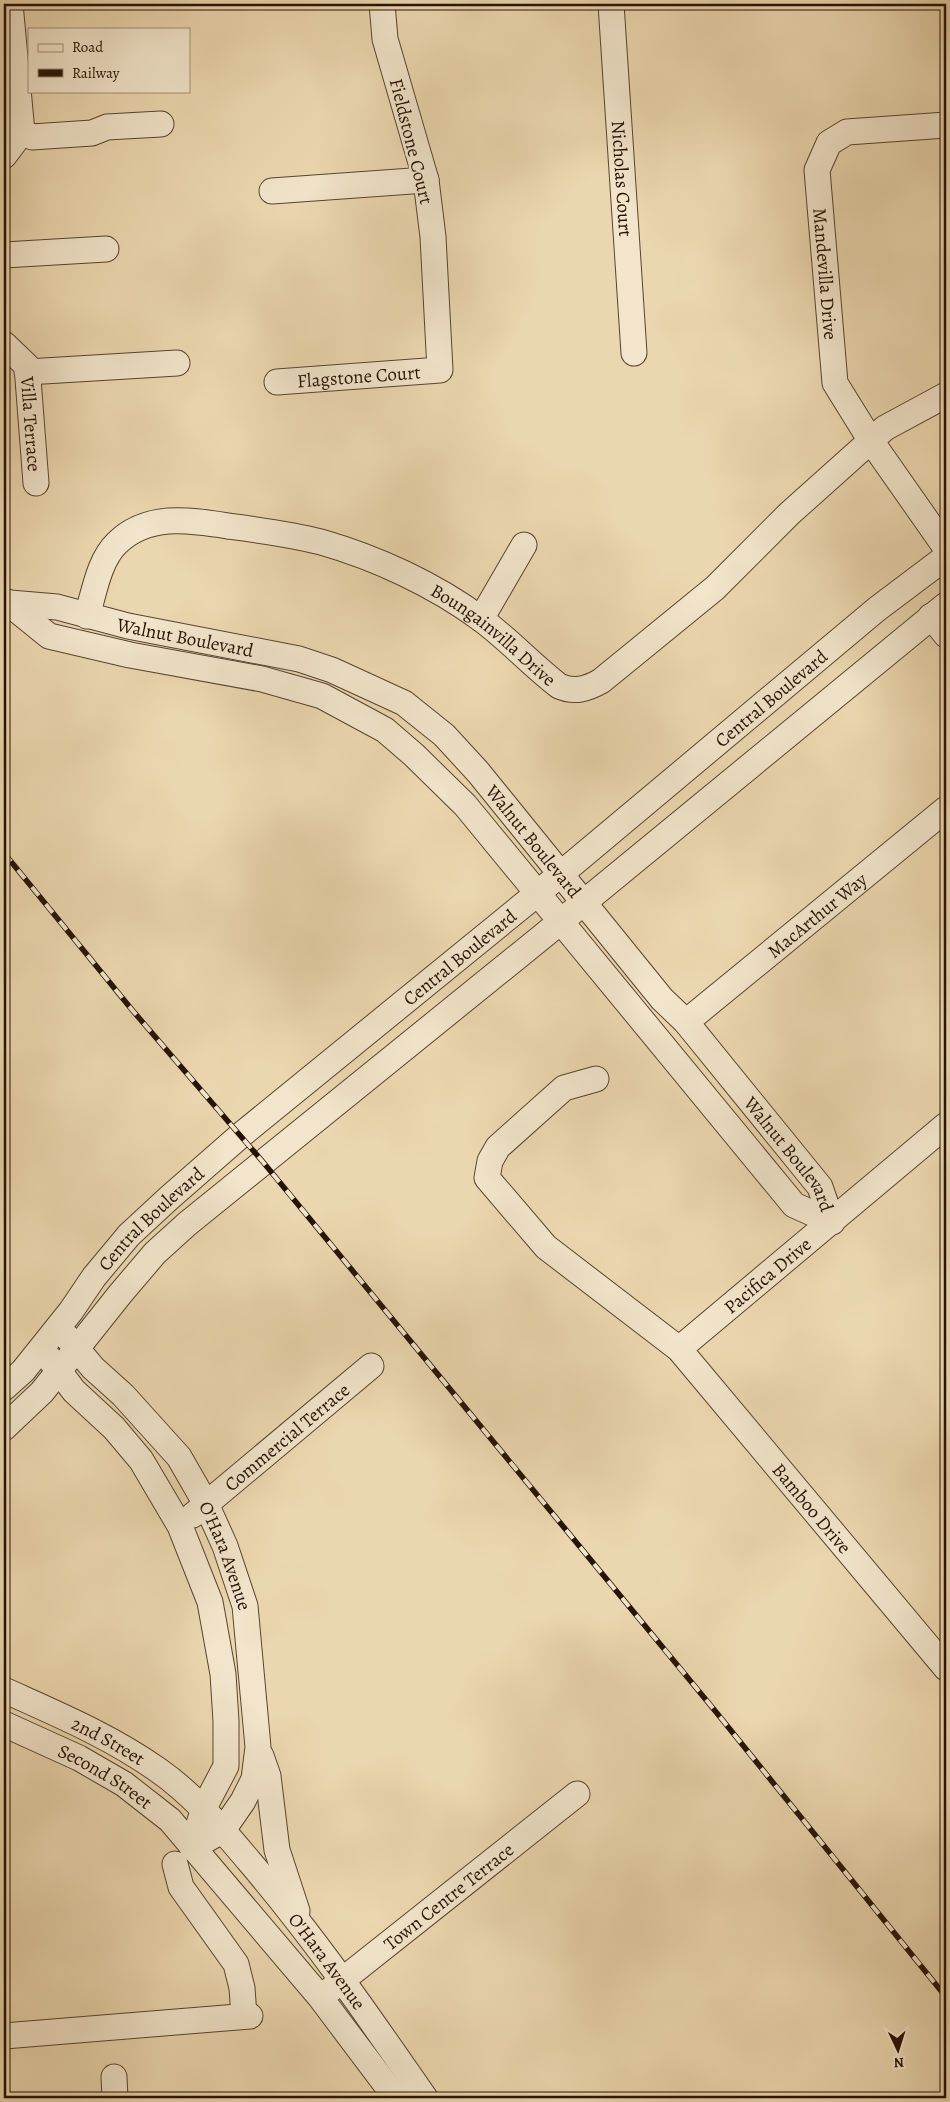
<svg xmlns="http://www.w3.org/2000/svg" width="950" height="2102" font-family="Alegreya,serif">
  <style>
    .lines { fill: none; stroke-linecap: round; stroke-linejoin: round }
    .minor-casing { stroke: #574430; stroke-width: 27 }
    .minor { stroke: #f2e5cb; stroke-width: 25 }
    .rail-casing { stroke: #261305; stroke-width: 5.5 }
    .rail { stroke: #f2e5cb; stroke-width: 4; stroke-dasharray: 11; stroke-linecap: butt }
    .labels { text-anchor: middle; stroke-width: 5; stroke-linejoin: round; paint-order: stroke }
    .street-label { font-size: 19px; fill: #261305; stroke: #f2e5cb }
  </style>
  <rect width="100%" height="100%" fill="#ebd7af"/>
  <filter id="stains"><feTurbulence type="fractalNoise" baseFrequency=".004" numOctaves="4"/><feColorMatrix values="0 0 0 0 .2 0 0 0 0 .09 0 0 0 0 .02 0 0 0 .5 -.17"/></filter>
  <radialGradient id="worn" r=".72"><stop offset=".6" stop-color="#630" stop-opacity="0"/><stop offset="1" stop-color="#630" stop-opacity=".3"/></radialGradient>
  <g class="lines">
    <defs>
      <g id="minor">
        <path id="s1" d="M 611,4 L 634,353"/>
        <path id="s2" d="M 946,125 L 847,132 L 829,143 L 817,170 L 835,383 L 871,441 L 946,548"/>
        <path d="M 22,132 L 32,137 L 92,133 L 107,127 L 161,124"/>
        <path d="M 4,156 L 22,132 L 10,4"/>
        <path d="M 272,191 L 426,180"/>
        <path d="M 4,255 L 106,249"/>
        <path id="s3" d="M 4,344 L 27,366 L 36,483"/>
        <path d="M 27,372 L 177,363"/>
        <path id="s4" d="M 277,382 L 440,370 L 433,237 L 426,180 L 385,39 L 382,4"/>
        <path d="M 7,602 L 49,636 L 130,655 L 262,679 L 322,696 L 385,730 L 414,755 L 465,805 L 794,1205 L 832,1222"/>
        <path id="s5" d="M 10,603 L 57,607 L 128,626 L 299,659 L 332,670 L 404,703 L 444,735 L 478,772 L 662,999 L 686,1022 L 820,1187 L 832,1222"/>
        <path id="s6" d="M 87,616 C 94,593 99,560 117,543 C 148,513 189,520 228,526 C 259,530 291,534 321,542 C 377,558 435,585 481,619 C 509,640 532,665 559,686 C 574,693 587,689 601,681 L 715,588 L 790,513 L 885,428 L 946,395"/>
        <path d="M 931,616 L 946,635"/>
        <path d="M 481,619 L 524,545"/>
        <path id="s7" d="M 686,1022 L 946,809"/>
        <path id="s8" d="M 596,1079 L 564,1088 L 498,1147 L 490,1161 L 487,1178 L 546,1247 L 679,1349 L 946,1668"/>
        <path id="s9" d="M 67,1337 L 93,1368 L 123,1395 L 179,1457 L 206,1504 L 225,1546 L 245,1606 L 258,1747 L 254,1779 L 243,1801 L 223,1830 L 192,1848"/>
        <path id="s10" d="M 679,1349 L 946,1125"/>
        <path d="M 49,1358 L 74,1391 L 114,1428 L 141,1460 L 180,1526 L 210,1602 L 223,1674 L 226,1721 L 226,1766 L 204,1808 L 199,1824"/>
        <path id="s11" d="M 4,1388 L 23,1371 L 71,1311 L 94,1277 L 129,1235 L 169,1198 L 241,1135 L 538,893 L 877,609 L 946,557"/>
        <path d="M 4,1428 L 42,1392 L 121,1293 L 155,1253 L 187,1224 L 543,936 L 946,605"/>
        <path id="s12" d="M 193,1515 L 371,1366"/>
        <path id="s13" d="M 4,1690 C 57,1714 110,1736 158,1770 C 194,1795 221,1828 249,1861 C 313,1936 369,2017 425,2098"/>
        <path id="s14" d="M 4,1724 L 79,1758 L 124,1784 L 170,1820 L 320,1997 L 396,2098"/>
        <path d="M 261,1756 L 268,1776 L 277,1850 L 297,1911"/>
        <path d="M 175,1864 L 181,1887 L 236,1964 L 242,1988 L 244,2016"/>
        <path id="s15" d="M 330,1990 L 577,1794"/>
        <path d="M 4,2036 L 250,2016"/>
        <path d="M 114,2077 L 115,2098"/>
      </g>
    </defs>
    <use href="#minor" class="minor-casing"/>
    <use href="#minor" class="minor"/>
    <defs>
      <path id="rail" d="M 4,853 L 133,1011 L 263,1162 L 716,1712 L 946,1997"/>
    </defs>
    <use href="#rail" class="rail-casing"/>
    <use href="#rail" class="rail"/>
  </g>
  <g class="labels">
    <g class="street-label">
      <text transform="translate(412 141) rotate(76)" y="7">Fieldstone Court</text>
      <text dy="7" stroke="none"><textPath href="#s1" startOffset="175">Nicholas Court</textPath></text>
      <text dy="7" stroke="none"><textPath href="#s2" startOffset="254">Mandevilla Drive</textPath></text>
      <text dy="7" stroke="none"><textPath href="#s4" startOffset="82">Flagstone Court</textPath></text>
      <text dy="7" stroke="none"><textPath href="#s3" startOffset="90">Villa Terrace</textPath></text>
      <text dy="7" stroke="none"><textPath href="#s5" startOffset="179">Walnut Boulevard</textPath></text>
      <text dy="7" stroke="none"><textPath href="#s6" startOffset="489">Boungainvilla Drive</textPath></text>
      <text dy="7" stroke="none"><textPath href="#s11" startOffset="1035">Central Boulevard</textPath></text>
      <text dy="7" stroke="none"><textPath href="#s5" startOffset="599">Walnut Boulevard</textPath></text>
      <text dy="7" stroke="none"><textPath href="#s7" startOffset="169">MacArthur Way</textPath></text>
      <text dy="7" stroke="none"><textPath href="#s11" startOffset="630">Central Boulevard</textPath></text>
      <text dy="7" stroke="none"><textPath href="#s5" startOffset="1004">Walnut Boulevard</textPath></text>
      <text dy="7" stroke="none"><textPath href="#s11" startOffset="225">Central Boulevard</textPath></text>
      <text dy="7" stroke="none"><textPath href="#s10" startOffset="115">Pacifica Drive</textPath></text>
      <text dy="7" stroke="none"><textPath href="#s12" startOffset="122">Commercial Terrace</textPath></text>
      <text dy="7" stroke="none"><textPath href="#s8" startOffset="621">Bamboo Drive</textPath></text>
      <text dy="7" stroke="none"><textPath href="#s9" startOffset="274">O'Hara Avenue</textPath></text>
      <text dy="7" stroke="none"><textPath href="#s13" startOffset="116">2nd Street</textPath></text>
      <text dy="7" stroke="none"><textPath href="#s14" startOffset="114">Second Street</textPath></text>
      <text dy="7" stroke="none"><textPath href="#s15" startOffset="151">Town Centre Terrace</textPath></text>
      <text dy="7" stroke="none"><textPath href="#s13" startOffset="430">O'Hara Avenue</textPath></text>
    </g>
  </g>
  <rect width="950" height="2102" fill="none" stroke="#ebd7af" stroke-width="20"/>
  <rect x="5" y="5" width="940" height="2092" fill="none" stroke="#261305" stroke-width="2.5"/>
  <rect x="10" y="10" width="930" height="2082" fill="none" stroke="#261305"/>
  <rect x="28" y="28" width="162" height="65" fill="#f2e5cb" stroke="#a0917c"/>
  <rect x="38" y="44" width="25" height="8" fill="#f2e5cb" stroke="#a0917c"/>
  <text x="72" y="52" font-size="15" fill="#261305">Road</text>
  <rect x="38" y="69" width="25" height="8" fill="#261305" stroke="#a0917c"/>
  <text x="72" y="78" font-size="15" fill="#261305">Railway</text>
  <g transform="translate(898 2050) rotate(176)" stroke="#f2e5cb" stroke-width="4" paint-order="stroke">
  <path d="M0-4L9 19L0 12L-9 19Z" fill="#261305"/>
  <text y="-8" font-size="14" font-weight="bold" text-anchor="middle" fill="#261305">N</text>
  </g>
  <rect width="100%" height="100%" filter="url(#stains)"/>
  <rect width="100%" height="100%" fill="url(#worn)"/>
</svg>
